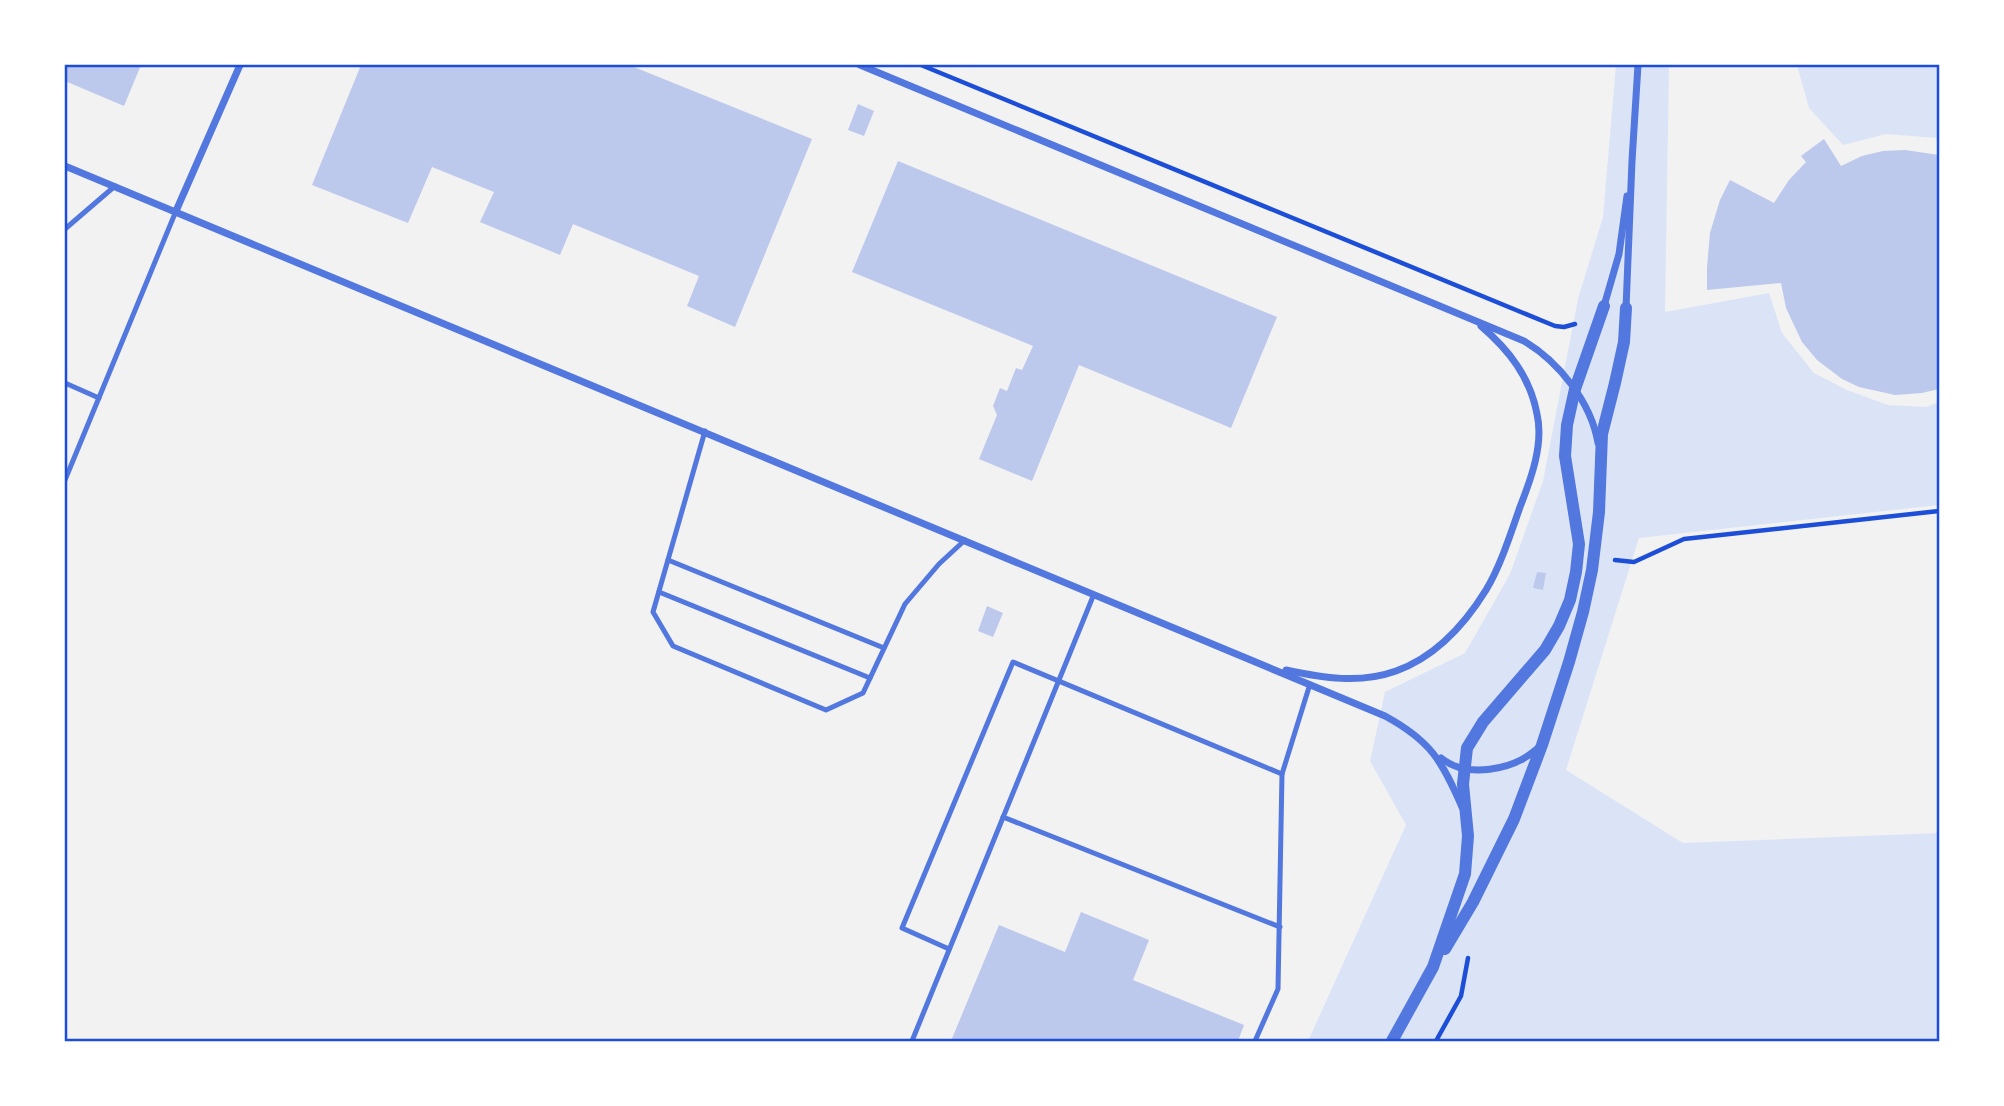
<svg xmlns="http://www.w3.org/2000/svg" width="2004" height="1106" font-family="Raleway,sans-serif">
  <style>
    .green { fill: #dbe4f7 }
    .building { fill: #bdc9ec }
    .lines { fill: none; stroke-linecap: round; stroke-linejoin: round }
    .path { stroke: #1d4ed8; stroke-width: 4.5 }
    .service { stroke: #5277de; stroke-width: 5 }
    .minor { stroke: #5277de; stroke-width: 7 }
    .tertiary { stroke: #5277de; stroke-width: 12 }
    .neatline { fill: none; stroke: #1d4ed8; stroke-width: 2.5 }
  </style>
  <rect width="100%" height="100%" fill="#f2f2f2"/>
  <g class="green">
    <path d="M 1616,65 L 1669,65 L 1665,312 L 1769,293 L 1782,333 L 1814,373 L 1847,390 L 1888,405 L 1926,407 L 1939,402 L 1939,505 L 1639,538 L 1566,770 L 1683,843 L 1939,833 L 1939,1041 L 1308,1041 L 1406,825 L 1370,761 L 1385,692 L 1465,653 L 1510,574 L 1543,481 L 1578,299 L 1603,217 Z"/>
    <path d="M 1797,65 L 1939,65 L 1939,140 L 1936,138 L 1886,134 L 1843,145 L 1809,108 Z"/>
  </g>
  <g class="building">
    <path d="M 65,65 L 141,65 L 124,106 L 65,81 Z"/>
    <path d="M 361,65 L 629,65 L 812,139 L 735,327 L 687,306 L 699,276 L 573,224 L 560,255 L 480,222 L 494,192 L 432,167 L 408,223 L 312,185 Z"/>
    <path d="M 858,104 L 874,111 L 864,136 L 848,130 Z"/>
    <path d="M 1824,139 L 1841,166 L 1862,156 L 1883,151 L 1905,150 L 1939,155 L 1939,389 L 1922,393 L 1895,395 L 1859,387 L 1842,379 L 1817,360 L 1802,342 L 1786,308 L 1781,283 L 1707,290 L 1707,267 L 1710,233 L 1720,200 L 1730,180 L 1774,203 L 1789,180 L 1806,162 L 1801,156 Z"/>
    <path d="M 898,161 L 1277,317 L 1231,428 L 1079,365 L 1032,481 L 979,459 L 997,415 L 993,406 L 1000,388 L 1007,391 L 1016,368 L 1022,370 L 1033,346 L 852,272 Z"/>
    <path d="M 1537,572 L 1546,573 L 1543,590 L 1533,588 Z"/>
    <path d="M 987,606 L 1003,613 L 993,637 L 978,631 Z"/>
    <path d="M 1081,912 L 1149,940 L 1133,980 L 1244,1025 L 1238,1041 L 951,1041 L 999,925 L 1065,952 Z"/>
  </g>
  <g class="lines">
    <g class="path">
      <path d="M 921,65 L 1555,326 L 1564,327 L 1575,324"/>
      <path d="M 1615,560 L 1634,562 L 1684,539 L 1939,511"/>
      <path d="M 1436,1041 L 1461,996 L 1468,958"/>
    </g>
    <g class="service">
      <path d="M 65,229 L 115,186"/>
      <path d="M 65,383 L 99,398"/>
      <path d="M 705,431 L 653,612 L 673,646 L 826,710 L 863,693 L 905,604 L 939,564 L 965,540"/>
      <path d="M 65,480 L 176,211"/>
      <path d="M 668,560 L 884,648"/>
      <path d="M 659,592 L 870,678"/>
      <path d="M 1003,817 L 1280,927"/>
      <path d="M 949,949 L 902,928 L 1013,662 L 1282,774"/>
      <path d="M 912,1041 L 1094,594"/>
      <path d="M 1255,1041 L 1278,989 L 1282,774 L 1310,684"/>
    </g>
    <g class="minor">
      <path d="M 860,65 L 1524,341 C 1559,362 1591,402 1598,443"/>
      <path d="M 65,166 L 1385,716 C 1431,741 1442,761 1462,807"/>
      <path d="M 176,211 L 240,65"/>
      <path d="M 1604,306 L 1619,254 L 1627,196"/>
      <path d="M 1626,308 L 1632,161 L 1638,65"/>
      <path d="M 1286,670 C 1323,678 1360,684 1396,671 C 1435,657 1465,624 1486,590 C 1500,567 1511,533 1520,507 C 1531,479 1544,444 1537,414 C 1530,377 1509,350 1481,326"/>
      <path d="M 1441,758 C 1467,779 1513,770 1537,749"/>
    </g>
    <g class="tertiary">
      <path d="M 1445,949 L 1473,902 L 1514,819 L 1542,745 L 1569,662 L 1583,612 L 1592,570 L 1599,512 L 1602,434 L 1615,383 L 1624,342 L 1626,308"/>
      <path d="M 1392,1041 L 1433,967 L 1465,874 L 1468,836 L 1463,784 L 1467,748 L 1483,722 L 1545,650 L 1559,626 L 1570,600 L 1576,572 L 1579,544 L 1565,456 L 1567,425 L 1575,389 L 1604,306"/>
    </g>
  </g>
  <rect width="2004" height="1106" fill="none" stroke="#ffffff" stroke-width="133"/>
  <rect x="66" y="66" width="1872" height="974" class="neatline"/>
</svg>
